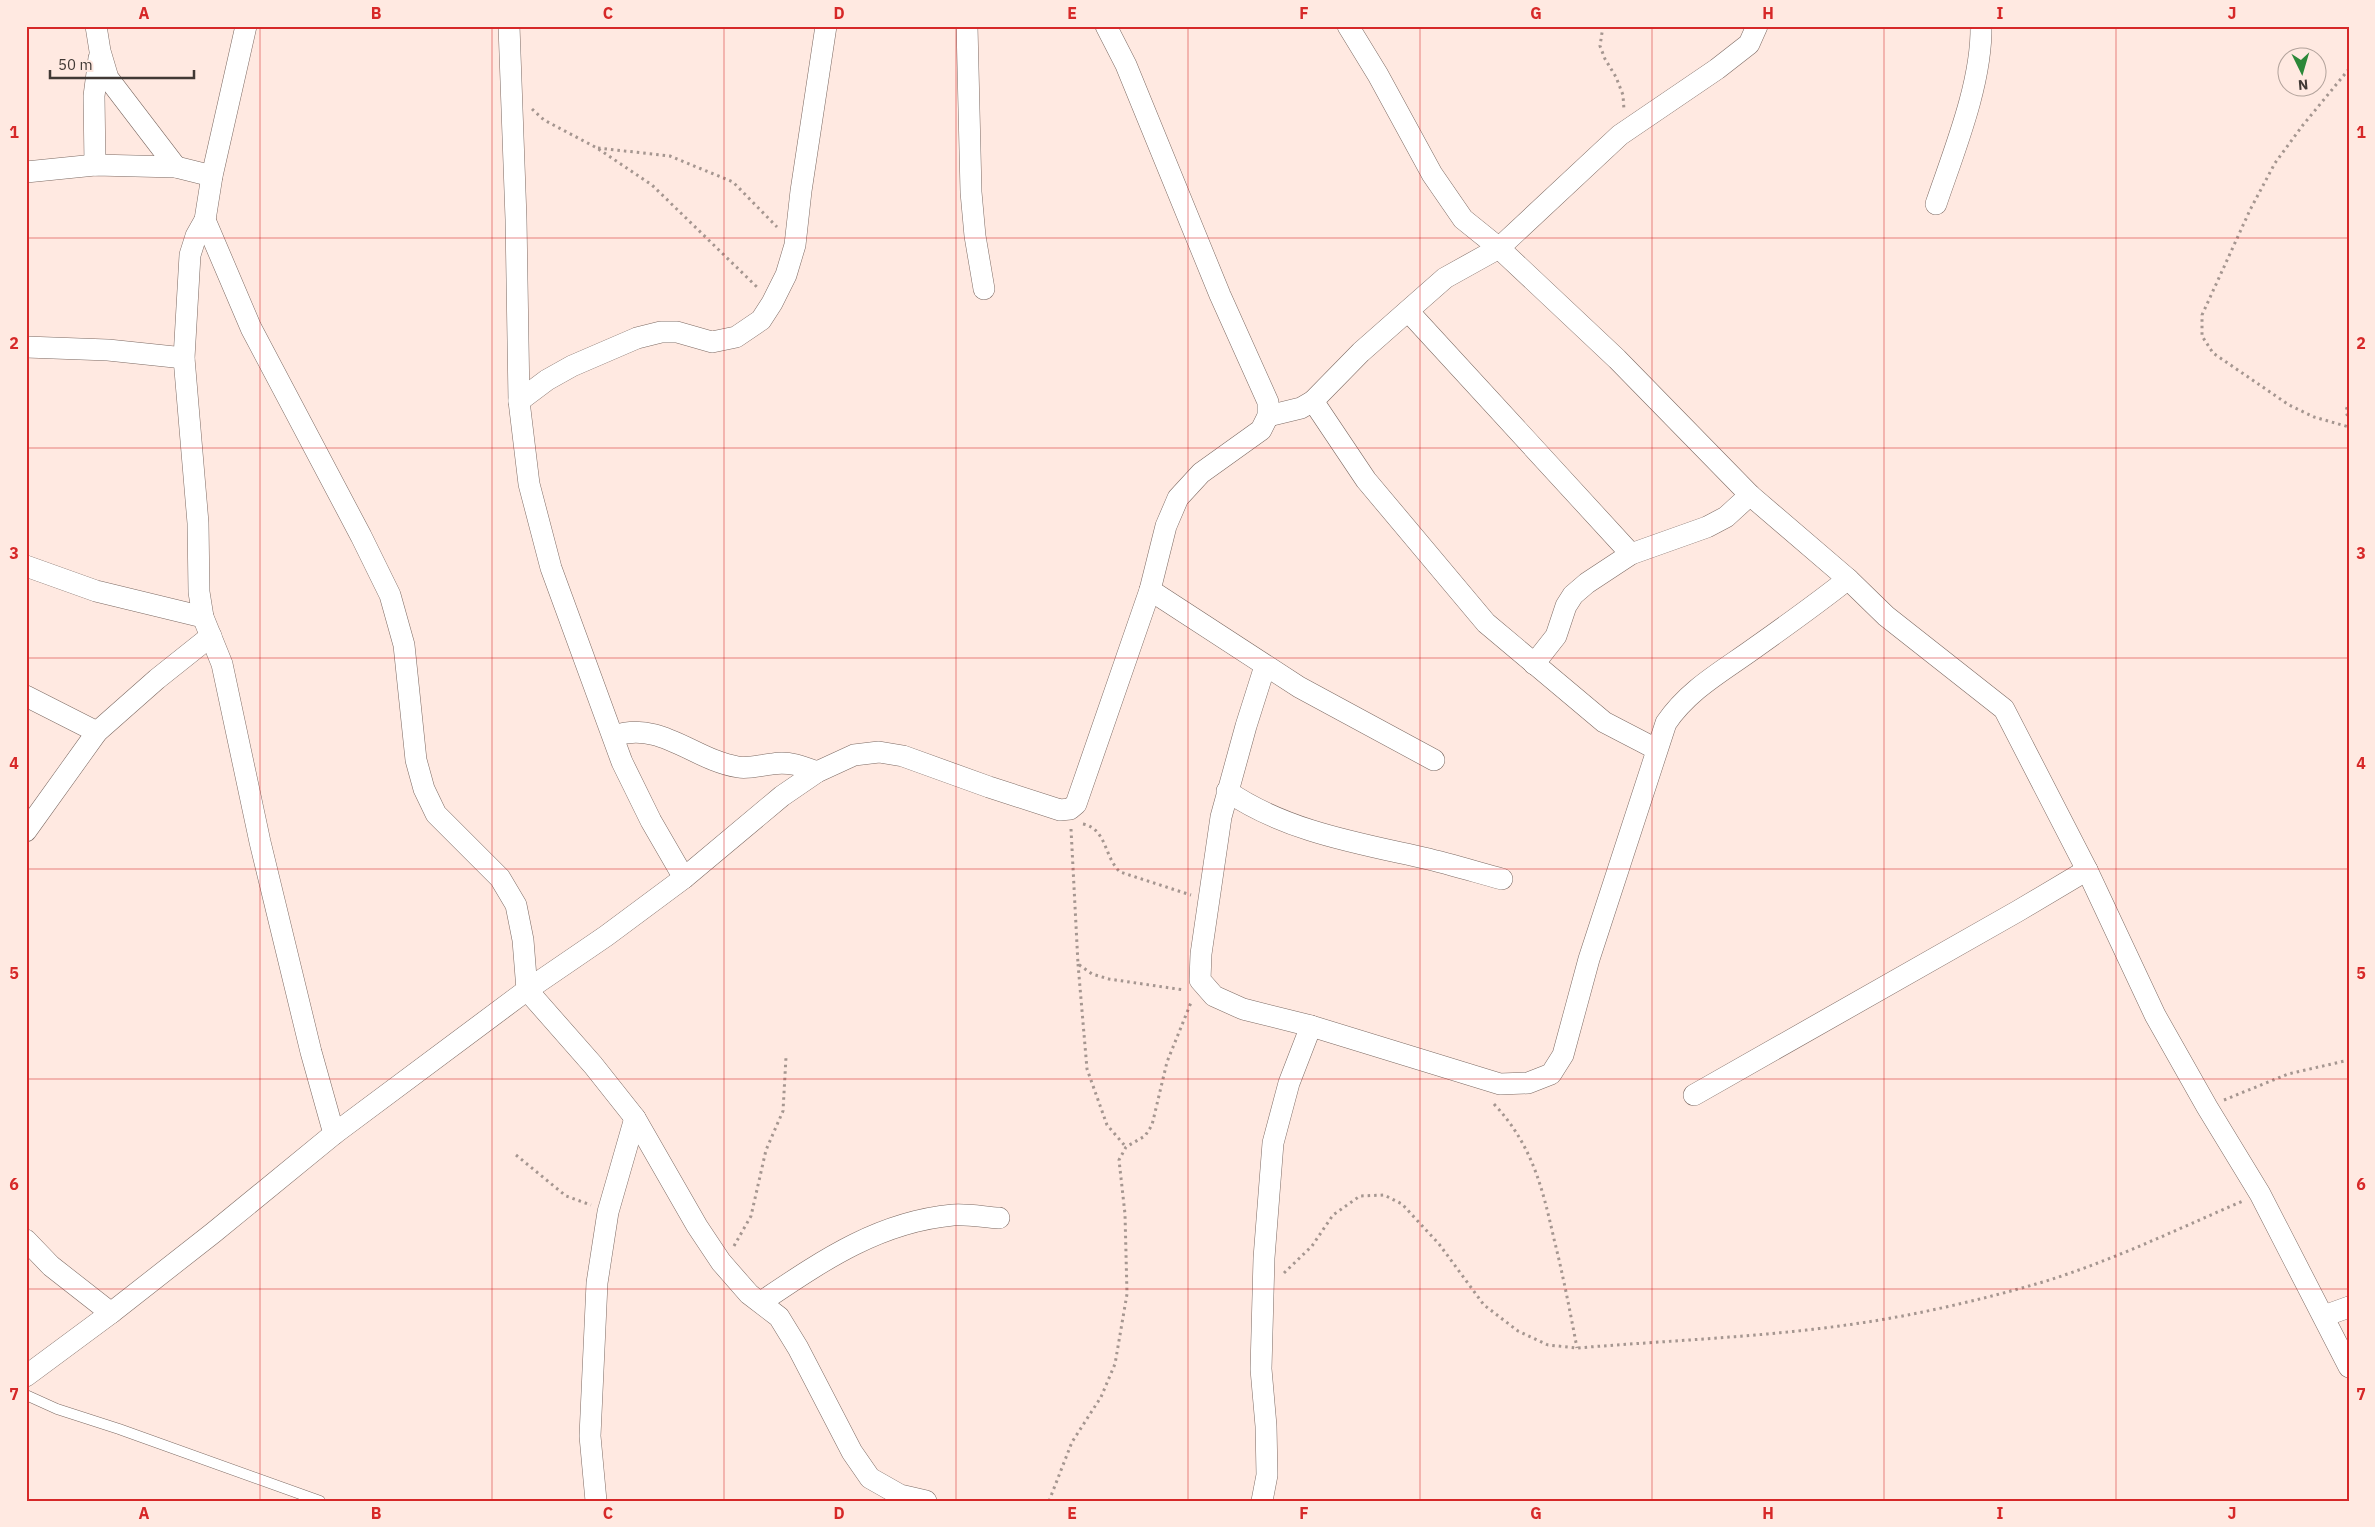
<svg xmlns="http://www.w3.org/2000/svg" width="2375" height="1527" font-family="'IBM Plex Sans',sans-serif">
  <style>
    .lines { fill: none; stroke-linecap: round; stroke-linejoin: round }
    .service-casing { stroke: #7d6a63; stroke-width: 11 }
    .minor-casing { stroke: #7d6a63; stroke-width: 22 }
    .path { stroke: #a59690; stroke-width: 3; stroke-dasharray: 2.5 4; stroke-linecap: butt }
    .service { stroke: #fff; stroke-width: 10 }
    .minor { stroke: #fff; stroke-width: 21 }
    .grid { fill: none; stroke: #d62828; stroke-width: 1; stroke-opacity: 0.55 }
    .neatline { fill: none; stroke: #d62828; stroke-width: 2 }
    .grid-label { font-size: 16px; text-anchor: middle; font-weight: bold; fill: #d62828 }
  </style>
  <rect width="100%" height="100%" fill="#ffe9e1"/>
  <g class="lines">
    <defs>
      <path id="service" d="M 26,1395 L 57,1409 L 119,1429 L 320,1501"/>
      <g id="minor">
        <path d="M 96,26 L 100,51 L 108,78 L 176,167"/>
        <path d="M 246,26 L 212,176 L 205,220 L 196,236 L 190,255 L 184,358 L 198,523 L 199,592 L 203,617 L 222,664 L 260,842 L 311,1052 L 334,1134"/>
        <path d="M 509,26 L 516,219 L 519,401 L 529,484 L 551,568 L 622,762 L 651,821 L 684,878"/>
        <path d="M 967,26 L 971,192 L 975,236 L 984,289"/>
        <path d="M 1348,26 L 1378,75 L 1432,174 L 1463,219 L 1499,248 L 1617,359 L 1750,495 L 1848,579 L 1886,616 L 2004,709 L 2087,870 L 2155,1015 L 2207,1107 L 2260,1194 L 2349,1367"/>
        <path d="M 95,165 L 94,96 L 99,58"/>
        <path d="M 26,172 L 95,165 L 176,167 L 212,176"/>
        <path d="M 1936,204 C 1954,151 1982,83 1981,26"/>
        <path d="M 205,220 L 251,328 L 361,536 L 390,595 L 404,645 L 416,760 L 424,789 L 436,814 L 500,878 L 516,905 L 523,940 L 527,990 L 593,1065 L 635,1118 L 697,1226 L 721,1262 L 749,1294 L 779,1317 L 798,1348 L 852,1452 L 870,1478 L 900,1495 L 926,1501"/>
        <path d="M 1408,311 L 1631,554"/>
        <path d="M 26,347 L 108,350 L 184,358"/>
        <path d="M 519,401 L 547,380 L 572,366 L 637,338 L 661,332 L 677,332 L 712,342 L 736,337 L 761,320 L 772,303 L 786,275 L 795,245 L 801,191 L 826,26"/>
        <path d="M 1313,401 L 1366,480 L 1486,623 L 1604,722 L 1656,749"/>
        <path d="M 1268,416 L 1301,408 L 1313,401 L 1361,352 L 1445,278 L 1499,248 L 1620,135 L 1717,69 L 1749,44 L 1757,26"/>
        <path d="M 26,566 L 96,591 L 203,617"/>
        <path d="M 1150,590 L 1299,687 L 1434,760"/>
        <path d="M 1534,664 L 1556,636 L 1566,606 L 1573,595 L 1587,583 L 1631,554 L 1707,527 L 1726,517 L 1750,495"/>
        <path d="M 1265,666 L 1246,726 L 1221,817 L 1201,954 L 1200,980 L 1214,996 L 1243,1009 L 1311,1026 L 1500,1084 L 1528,1083 L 1551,1074 L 1563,1055 L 1589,959 L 1666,723 C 1689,689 1723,671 1756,647 C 1787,625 1818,603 1848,579"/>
        <path d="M 26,696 L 97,732"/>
        <path d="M 614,736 C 660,720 694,760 738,767 C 749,769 761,765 772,764 C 789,761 802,766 817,772"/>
        <path d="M 1227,791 C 1285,831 1357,843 1424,858 C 1450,864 1476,872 1502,879"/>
        <path d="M 26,831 L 97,732 L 157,679 L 211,636"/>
        <path d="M 1694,1095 L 2018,911 L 2087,870"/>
        <path d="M 26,1240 L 51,1266 L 111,1313"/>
        <path d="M 761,1302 C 822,1261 878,1222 953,1215 C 968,1214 984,1217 999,1218"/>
        <path d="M 2324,1316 L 2349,1307"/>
        <path d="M 26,1376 L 111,1313 L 213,1233 L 334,1134 L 527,990 L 606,936 L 684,878 L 782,796 L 817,772 L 854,755 L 879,752 L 903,756 L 989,787 L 1060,810 L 1070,809 L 1076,804 L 1150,590 L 1166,526 L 1178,498 L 1201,473 L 1261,430 L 1268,416 L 1268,402 L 1220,295 L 1126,65 L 1106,26"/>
        <path d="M 596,1501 L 590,1436 L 597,1283 L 608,1212 L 635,1118"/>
        <path d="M 1262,1501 L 1267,1475 L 1266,1426 L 1261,1369 L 1264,1258 L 1273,1143 L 1289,1083 L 1311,1026"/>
      </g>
    </defs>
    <use href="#service" class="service-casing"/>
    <use href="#minor" class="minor-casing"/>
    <g class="path">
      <path d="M 1603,26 L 1600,46 L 1605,59 L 1616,77 L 1623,95 L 1624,110"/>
      <path d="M 2349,69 L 2303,125 L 2275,163 L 2250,210 L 2202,315 L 2202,336 L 2213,353 L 2289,405 L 2314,417 L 2349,427"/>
      <path d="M 532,109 L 544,120 L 597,148 L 652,185 L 759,289"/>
      <path d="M 598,148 L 670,156 L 733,182 L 777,227"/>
      <path d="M 2349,401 L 2346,411 L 2349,421"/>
      <path d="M 1083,824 C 1107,829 1104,857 1120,872 L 1191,895"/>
      <path d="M 1071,829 L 1078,964 L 1092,974 L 1109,979 L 1184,990"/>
      <path d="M 1078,964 L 1087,1069 L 1107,1125 L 1126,1147"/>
      <path d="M 2224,1100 L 2288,1074 L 2349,1060"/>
      <path d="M 1494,1104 C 1532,1145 1542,1186 1554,1239 C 1563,1275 1570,1311 1577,1348"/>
      <path d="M 516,1155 L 566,1196 L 591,1205"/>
      <path d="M 734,1246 L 751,1216 L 766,1150 L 783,1111 L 786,1057"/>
      <path d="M 1284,1273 L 1312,1246 L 1333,1215 L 1360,1196 L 1384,1195 L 1402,1204 L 1439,1244 L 1484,1305 L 1518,1331 L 1548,1345 L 1577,1348 C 1674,1340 1771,1337 1867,1322 C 1920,1314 1984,1299 2036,1284 C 2108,1263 2175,1230 2243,1201"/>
      <path d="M 1049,1501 L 1072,1442 L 1101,1397 L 1115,1364 L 1127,1294 L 1125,1214 L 1119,1160 L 1126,1147 L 1145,1136 L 1152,1125 L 1167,1062 L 1192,1000"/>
    </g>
    <use href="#service" class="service"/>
    <use href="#minor" class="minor"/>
  </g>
  <path class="grid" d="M 260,26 L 260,1501M 492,26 L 492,1501M 724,26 L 724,1501M 956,26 L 956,1501M 1188,26 L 1188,1501M 1420,26 L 1420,1501M 1652,26 L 1652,1501M 1884,26 L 1884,1501M 2116,26 L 2116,1501M 26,238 L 2349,238M 26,448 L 2349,448M 26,658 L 2349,658M 26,869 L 2349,869M 26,1079 L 2349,1079M 26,1289 L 2349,1289"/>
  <rect width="2375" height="1527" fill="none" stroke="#ffe9e1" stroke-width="55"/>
  <g transform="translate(2302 72) rotate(175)"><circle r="24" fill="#ffe9e1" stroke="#b3a39c"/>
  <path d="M0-4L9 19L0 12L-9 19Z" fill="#2c8839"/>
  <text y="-8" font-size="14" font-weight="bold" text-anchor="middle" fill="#413935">N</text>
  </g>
  <path d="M50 70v8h144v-8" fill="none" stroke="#413935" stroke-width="2.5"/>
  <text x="58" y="70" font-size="15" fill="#413935" stroke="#ffe9e1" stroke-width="4" paint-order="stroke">50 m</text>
  <rect x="28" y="28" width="2320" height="1472" class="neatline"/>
  <g class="grid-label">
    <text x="144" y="19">A</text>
    <text x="376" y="19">B</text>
    <text x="608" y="19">C</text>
    <text x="839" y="19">D</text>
    <text x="1072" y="19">E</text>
    <text x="1304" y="19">F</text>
    <text x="1536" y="19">G</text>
    <text x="1768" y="19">H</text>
    <text x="2000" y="19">I</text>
    <text x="2232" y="19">J</text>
    <text x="14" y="138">1</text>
    <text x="2361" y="138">1</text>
    <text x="14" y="349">2</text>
    <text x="2361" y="349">2</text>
    <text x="14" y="559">3</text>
    <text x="2361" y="559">3</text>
    <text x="14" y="769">4</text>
    <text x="2361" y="769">4</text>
    <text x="14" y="979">5</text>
    <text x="2361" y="979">5</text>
    <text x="14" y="1190">6</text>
    <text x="2361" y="1190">6</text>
    <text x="14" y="1400">7</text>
    <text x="2361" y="1400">7</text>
    <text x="144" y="1519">A</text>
    <text x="376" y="1519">B</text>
    <text x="608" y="1519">C</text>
    <text x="839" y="1519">D</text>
    <text x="1072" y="1519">E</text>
    <text x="1304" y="1519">F</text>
    <text x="1536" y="1519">G</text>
    <text x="1768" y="1519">H</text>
    <text x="2000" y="1519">I</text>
    <text x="2232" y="1519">J</text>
  </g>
</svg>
